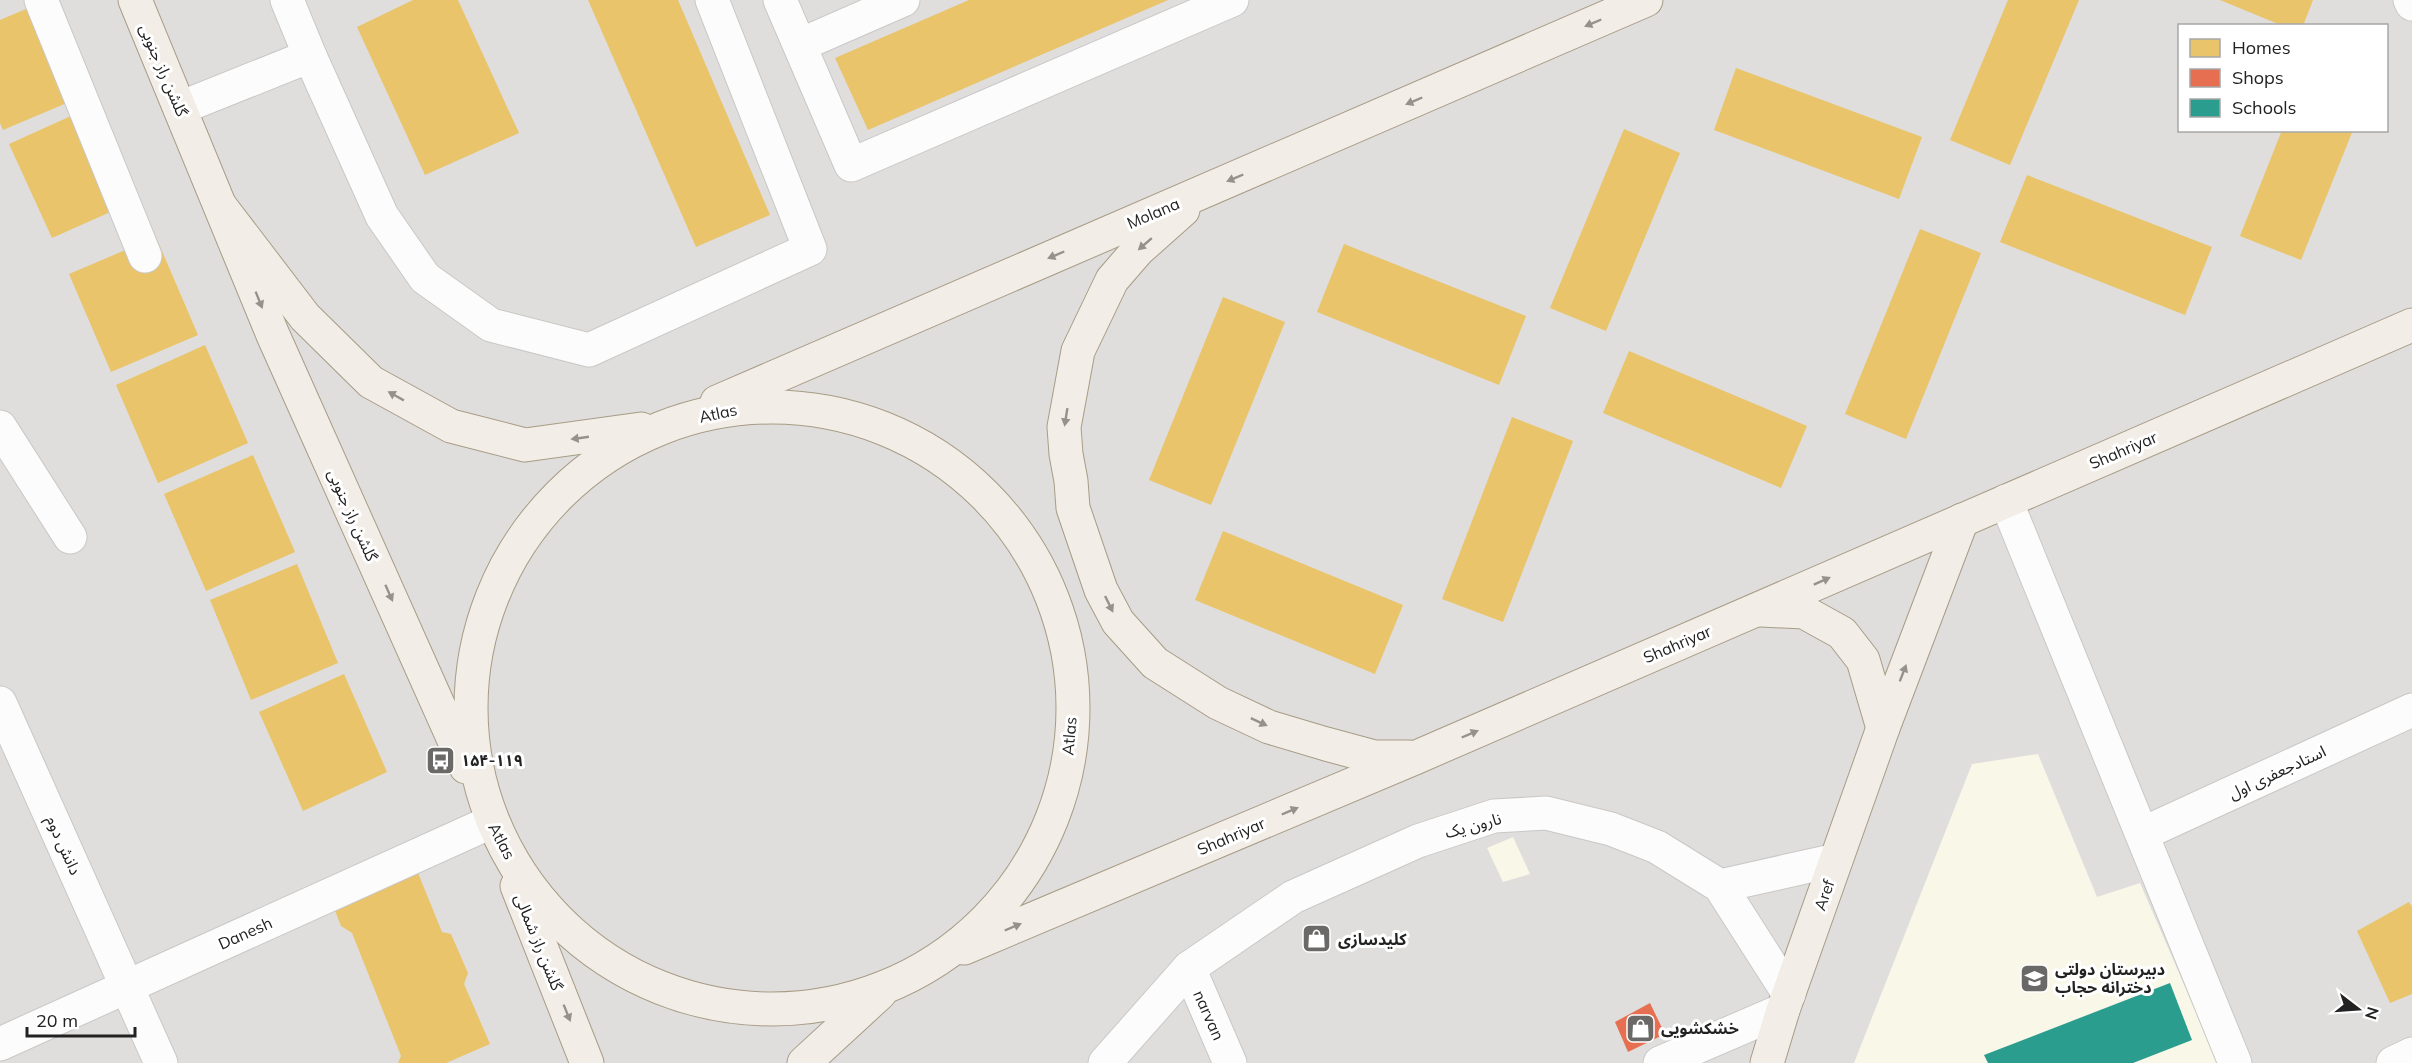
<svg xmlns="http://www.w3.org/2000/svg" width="2412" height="1063" font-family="Mulish,'Noto Sans Arabic',sans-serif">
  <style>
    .residential { fill: #dfdedc; fill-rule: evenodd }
    .education { fill: #f8f7e8 }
    .homes { fill: #e9c46a }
    .shops { fill: #e76f51 }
    .schools { fill: #2a9d8f }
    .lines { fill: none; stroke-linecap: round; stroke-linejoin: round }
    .minor-casing { stroke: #c9c8c7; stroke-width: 35 }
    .major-casing { stroke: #a79c86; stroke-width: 35 }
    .minor { stroke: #fdfcfc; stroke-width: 33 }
    .major { stroke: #f3ede7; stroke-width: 33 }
    .oneway { fill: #95928e }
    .labels { text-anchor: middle; stroke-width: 6; stroke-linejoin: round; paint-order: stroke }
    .street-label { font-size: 16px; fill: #222; stroke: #fff }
    .poi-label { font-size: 16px; font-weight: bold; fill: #222; stroke: #fff; text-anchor: start }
  </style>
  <rect width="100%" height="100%" fill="#f0eeeb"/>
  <path class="residential" d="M 0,0 L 2412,0 L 2412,1063 L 0,1063 ZM 2180,26 L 2386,26 L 2386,130 L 2180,130 Z"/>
  <g class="education">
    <path d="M 2038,754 L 2097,897 L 2140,883 L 2218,1063 L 1854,1063 L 1972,764 Z"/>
    <path d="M 1513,837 L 1530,874 L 1503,882 L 1487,848 Z"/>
  </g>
  <g class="homes">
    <path d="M 47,0 L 88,94 L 3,130 L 0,123 L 0,20 Z"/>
    <path d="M 413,0 L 458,0 L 519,133 L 425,175 L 357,27 Z"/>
    <path d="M 588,0 L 678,0 L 770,215 L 696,247 Z"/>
    <path d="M 969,0 L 1168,0 L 868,130 L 835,58 Z"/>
    <path d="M 2008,0 L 2079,0 L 2010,165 L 1950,140 Z"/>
    <path d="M 2220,0 L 2313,0 L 2303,26 L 2283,26 Z"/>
    <path d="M 1736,68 L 1922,137 L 1899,199 L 1714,130 Z"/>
    <path d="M 93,106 L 135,201 L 52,238 L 9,144 Z"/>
    <path d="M 1624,129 L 1680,153 L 1606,331 L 1550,308 Z"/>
    <path d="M 2282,130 L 2353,130 L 2301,260 L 2240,236 Z"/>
    <path d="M 2027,175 L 2212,247 L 2185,315 L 2000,242 Z"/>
    <path d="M 1920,229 L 1981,253 L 1906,439 L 1845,414 Z"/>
    <path d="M 156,237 L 198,335 L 111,372 L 69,274 Z"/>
    <path d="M 1344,244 L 1526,316 L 1499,385 L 1317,312 Z"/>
    <path d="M 1223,297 L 1285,322 L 1211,505 L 1149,480 Z"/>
    <path d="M 205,345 L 248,443 L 158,483 L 116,385 Z"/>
    <path d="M 1629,351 L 1807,426 L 1781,488 L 1603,413 Z"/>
    <path d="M 1512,417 L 1573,441 L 1503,622 L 1442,599 Z"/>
    <path d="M 253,455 L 295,552 L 206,591 L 164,494 Z"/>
    <path d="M 1223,531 L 1403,605 L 1375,674 L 1195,600 Z"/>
    <path d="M 297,564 L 338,663 L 251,700 L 210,600 Z"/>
    <path d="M 344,674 L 387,772 L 303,811 L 259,712 Z"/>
    <path d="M 418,873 L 442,932 L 451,934 L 468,973 L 464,984 L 490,1044 L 446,1063 L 398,1063 L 401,1056 L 352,933 L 341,926 L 334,908 Z"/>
    <path d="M 2409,902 L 2412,907 L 2412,994 L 2390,1003 L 2357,931 Z"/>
  </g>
  <path class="shops" d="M 1650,1003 L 1665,1034 L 1628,1052 L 1615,1022 Z"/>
  <path class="schools" d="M 2170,983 L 2192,1040 L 2133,1063 L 1988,1063 L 1984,1055 Z"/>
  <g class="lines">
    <defs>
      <g id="minor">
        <path d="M 41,0 L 145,256"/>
        <path d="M 287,0 L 310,56 L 382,216 L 425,278 L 491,325 L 589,350 L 810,249 L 712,0"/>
        <path d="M 780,0 L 851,165 L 1232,0"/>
        <path d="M 2410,0 L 2412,4"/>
        <path d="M 800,45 L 903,0"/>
        <path d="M 180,108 L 310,56"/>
        <path d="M 0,427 L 70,537"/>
        <path d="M 2006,501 L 2235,1063"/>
        <path d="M 0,703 L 161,1063"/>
        <path d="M 2142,834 L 2412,710"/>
        <path d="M 1720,886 L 1836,860"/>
        <path d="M 1189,968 L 1230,1063"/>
        <path d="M 0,1044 L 491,822"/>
        <path d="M 1105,1063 L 1189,968 L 1293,897 L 1418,841 L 1494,816 L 1546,813 L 1611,829 L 1657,847 L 1720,886 L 1789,994"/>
        <path d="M 1660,1063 L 1783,1010"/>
        <path d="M 2393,1063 L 2412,1054"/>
      </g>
      <g id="major">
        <path d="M 135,0 L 273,335 L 466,767"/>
        <path d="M 221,207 L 305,317 L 371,382 L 451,426 L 525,445 L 641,429"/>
        <path d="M 1183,210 L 1138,250 L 1112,280 L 1078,351 L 1064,427 L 1066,454 L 1071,481 L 1073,508 L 1101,590 L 1118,622 L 1155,663 L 1218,703 L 1269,727 L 1326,744 L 1374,757 L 1409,757"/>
        <path d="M 717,402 L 1646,0"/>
        <circle cx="772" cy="708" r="301"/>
        <path d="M 1761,610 L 1804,612 L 1842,633 L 1863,660 L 1883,728"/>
        <path d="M 517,886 L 587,1063"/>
        <path d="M 964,948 L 1417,757 L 2412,325"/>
        <path d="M 804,1063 L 880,993"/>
        <path d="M 1767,1063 L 1783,1010 L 1883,728 L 1962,520"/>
      </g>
    </defs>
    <use href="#minor" class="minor-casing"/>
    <use href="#major" class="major-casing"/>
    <use href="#minor" class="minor"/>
    <use href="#major" class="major"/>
  </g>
  <defs><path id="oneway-solid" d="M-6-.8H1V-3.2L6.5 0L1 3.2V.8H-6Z" transform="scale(1.5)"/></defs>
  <g class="oneway">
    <use href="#oneway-solid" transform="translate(1593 23) rotate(157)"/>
    <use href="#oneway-solid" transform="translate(1414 101) rotate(157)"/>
    <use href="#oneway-solid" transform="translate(1235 178) rotate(157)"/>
    <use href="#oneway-solid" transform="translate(1145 244) rotate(139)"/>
    <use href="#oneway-solid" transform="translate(1056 255) rotate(157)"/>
    <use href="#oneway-solid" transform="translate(259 300) rotate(68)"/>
    <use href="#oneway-solid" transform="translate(396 396) rotate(-151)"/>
    <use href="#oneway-solid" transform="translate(1066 417) rotate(99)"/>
    <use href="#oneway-solid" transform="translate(580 438) rotate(172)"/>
    <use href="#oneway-solid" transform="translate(1822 581) rotate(-24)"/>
    <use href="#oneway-solid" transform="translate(389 593) rotate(66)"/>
    <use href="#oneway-solid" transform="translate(1109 604) rotate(64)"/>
    <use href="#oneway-solid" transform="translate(1903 673) rotate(-69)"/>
    <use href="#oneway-solid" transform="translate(1259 722) rotate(25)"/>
    <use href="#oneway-solid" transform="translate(1470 734) rotate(-23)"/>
    <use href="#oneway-solid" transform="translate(1290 811) rotate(-23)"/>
    <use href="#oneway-solid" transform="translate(1013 927) rotate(-23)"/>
    <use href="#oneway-solid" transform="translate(567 1013) rotate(68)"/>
  </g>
  <defs>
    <symbol id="bus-square" viewBox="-11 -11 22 22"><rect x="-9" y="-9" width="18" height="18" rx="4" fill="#6a6968" stroke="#fff"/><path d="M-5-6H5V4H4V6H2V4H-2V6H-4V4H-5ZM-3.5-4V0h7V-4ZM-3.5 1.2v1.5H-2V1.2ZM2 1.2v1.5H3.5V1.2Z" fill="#fff"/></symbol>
    <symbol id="shop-square" viewBox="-11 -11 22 22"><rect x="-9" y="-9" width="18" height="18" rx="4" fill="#6a6968" stroke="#fff"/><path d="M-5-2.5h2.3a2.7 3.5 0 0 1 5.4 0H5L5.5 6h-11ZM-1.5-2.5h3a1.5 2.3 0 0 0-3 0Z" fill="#fff"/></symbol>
    <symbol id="school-square" viewBox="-11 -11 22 22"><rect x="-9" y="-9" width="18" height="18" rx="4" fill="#6a6968" stroke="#fff"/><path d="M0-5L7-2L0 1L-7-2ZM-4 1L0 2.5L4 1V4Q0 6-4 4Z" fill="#fff"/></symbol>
  </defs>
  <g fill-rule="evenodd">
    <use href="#bus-square" x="424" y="744" width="33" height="33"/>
    <use href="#shop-square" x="1300" y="922" width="33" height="33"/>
    <use href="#school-square" x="2018" y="962" width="33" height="33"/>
    <use href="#shop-square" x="1624" y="1012" width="33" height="33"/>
  </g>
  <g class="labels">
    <g class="street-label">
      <text transform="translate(164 70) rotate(67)" y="6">گلشن راز جنوبی</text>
      <text transform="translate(1153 213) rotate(-23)" y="6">Molana</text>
      <text transform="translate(718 413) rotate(-12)" y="6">Atlas</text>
      <text transform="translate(2123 450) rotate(-23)" y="6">Shahriyar</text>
      <text transform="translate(353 515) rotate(66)" y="6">گلشن راز جنوبی</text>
      <text transform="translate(1677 644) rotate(-23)" y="6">Shahriyar</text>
      <text transform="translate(1069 736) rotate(-85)" y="6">Atlas</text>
      <text transform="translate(2277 772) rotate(-25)" y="6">استادجعفری اول</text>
      <text transform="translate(1473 825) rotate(-15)" y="6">نارون یک</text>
      <text transform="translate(1231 836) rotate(-23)" y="6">Shahriyar</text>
      <text transform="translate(502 841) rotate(62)" y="6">Atlas</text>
      <text transform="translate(64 845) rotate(66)" y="6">دانش دوم</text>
      <text transform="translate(1824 895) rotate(-71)" y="6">Aref</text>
      <text transform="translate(245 933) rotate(-24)" y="6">Danesh</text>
      <text transform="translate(539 942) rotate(68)" y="6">گلشن راز شمالی</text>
      <text transform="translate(1209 1015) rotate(66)" y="6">narvan</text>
    </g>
    <g class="poi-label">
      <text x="461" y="766">۱۵۴-۱۱۹</text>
      <text x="1338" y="945">کلیدسازی</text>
      <text x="2055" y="975">دبیرستان دولتی<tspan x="2055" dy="18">دخترانه حجاب</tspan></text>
      <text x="1661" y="1034">خشکشویی</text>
    </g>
  </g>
  <rect x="2178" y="24" width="210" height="108" fill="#ffffff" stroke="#a7a7a7" stroke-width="1.5"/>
  <rect x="2190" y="39" width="30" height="18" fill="#e9c46a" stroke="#a7a7a7" stroke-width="1.5"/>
  <text x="2232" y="54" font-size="18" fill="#222222">Homes</text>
  <rect x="2190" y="69" width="30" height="18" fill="#e76f51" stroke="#a7a7a7" stroke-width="1.5"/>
  <text x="2232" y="84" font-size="18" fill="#222222">Shops</text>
  <rect x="2190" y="99" width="30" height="18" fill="#2a9d8f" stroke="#a7a7a7" stroke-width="1.5"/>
  <text x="2232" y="114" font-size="18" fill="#222222">Schools</text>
  <g transform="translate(2358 1009) rotate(107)" stroke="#ffffff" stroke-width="4.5" paint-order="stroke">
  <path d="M0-4.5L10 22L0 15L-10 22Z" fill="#222222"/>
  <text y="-9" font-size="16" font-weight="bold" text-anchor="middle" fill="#222222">N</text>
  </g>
  <path d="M27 1027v9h108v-9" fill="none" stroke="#222222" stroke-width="3"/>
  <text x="36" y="1027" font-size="18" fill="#222222" stroke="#ffffff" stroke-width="4.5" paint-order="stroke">20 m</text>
</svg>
